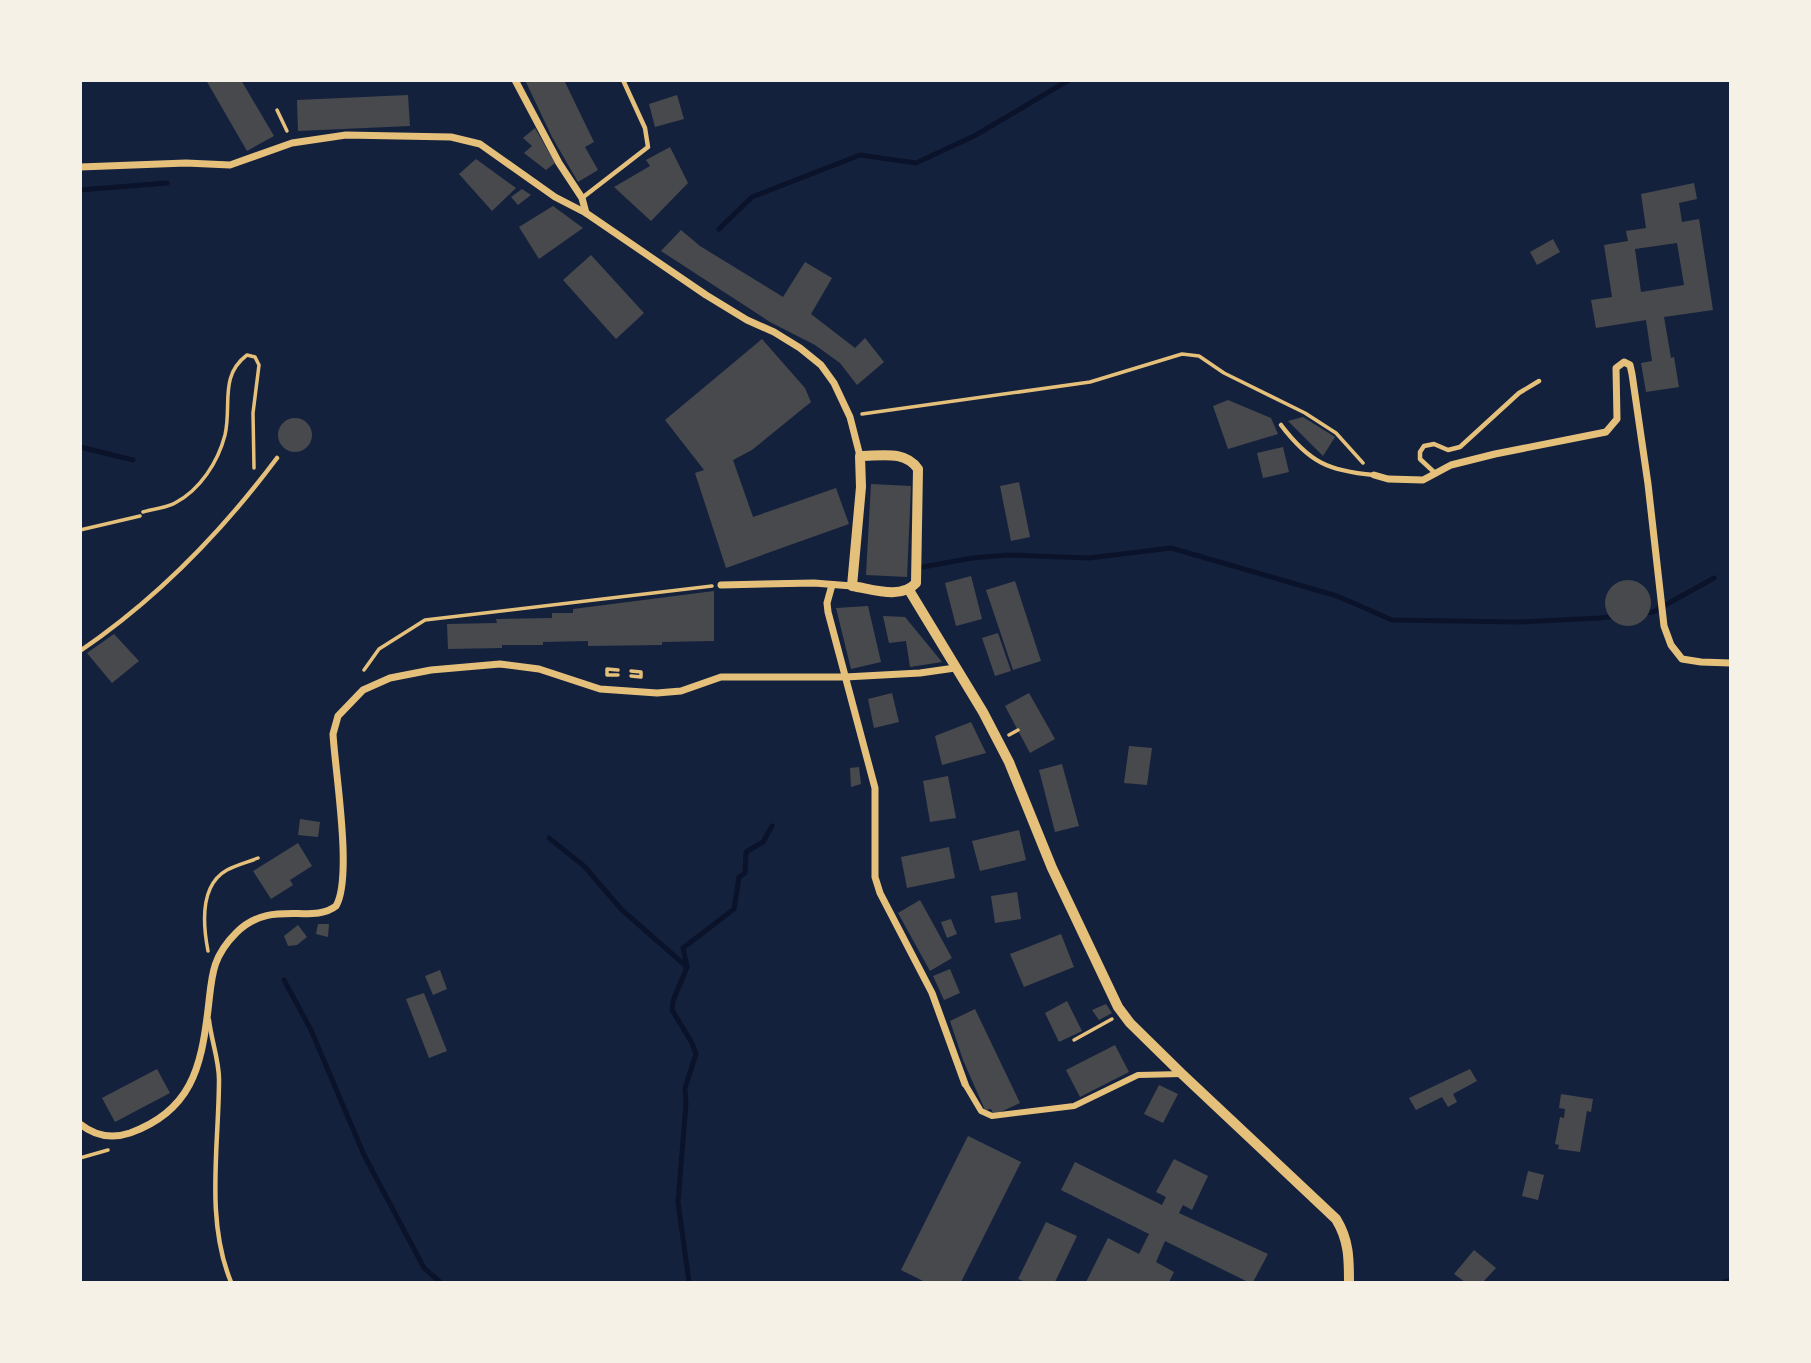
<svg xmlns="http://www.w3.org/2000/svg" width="1811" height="1363" font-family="'Golos Text',sans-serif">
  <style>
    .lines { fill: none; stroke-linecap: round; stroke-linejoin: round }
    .stream { stroke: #0b132b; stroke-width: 5 }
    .building { fill: #48494c; fill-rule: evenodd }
    .path { stroke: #e5c07b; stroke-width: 3.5 }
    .service { stroke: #e5c07b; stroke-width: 4.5 }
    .pedestrian { stroke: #e5c07b; stroke-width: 6 }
    .minor { stroke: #e5c07b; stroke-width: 7 }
    .tertiary { stroke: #e5c07b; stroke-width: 10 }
  </style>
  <rect width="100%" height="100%" fill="#14213d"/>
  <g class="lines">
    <g class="stream">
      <path d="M 80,190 L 167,183"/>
      <path d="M 719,229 L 752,197 L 860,155 L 916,163 L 976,135 L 1069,80"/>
      <path d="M 80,447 L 133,460"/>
      <path d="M 923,567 L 972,558 L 1007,555 L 1089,558 L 1171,548 L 1337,596 L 1392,620 L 1519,622 L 1600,618 L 1653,612 L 1714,578"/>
      <path d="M 549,838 L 584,866 L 622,910 L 687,967"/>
      <path d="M 284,980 L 311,1030 L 364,1155 L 424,1268 L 440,1282"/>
      <path d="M 689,1282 L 678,1202 L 686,1103 L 685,1088 L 696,1054 L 692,1043 L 672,1010 L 673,1001 L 687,967 L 683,948 L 734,909 L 739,877 L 745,873 L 746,852 L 763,842 L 772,826"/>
      <path d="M 1724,1282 L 1730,1280"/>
    </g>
  </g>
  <g class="building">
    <path d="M 206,80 L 241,80 L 274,136 L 247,151 Z"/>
    <path d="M 525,80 L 564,80 L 594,142 L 585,147 L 598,170 L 578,182 L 552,137 Z"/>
    <path d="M 408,95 L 410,126 L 298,131 L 297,100 Z"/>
    <path d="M 677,95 L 684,119 L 655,127 L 649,104 Z"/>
    <path d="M 535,128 L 555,163 L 546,170 L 524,153 L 532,146 L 523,138 Z"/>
    <path d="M 670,147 L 688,183 L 651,221 L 614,187 L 650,166 L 646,160 Z"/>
    <path d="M 476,159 L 516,188 L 492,211 L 459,174 Z"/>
    <path d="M 1694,183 L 1697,199 L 1679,203 L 1682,222 L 1699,219 L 1713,310 L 1664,317 L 1671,358 L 1674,357 L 1679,387 L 1646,392 L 1641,363 L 1652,361 L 1646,320 L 1596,328 L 1591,300 L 1612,297 L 1604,245 L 1628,241 L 1626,231 L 1646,228 L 1641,194 ZM 1677,243 L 1684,285 L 1641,292 L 1635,249 Z"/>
    <path d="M 522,189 L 531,195 L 518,205 L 511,197 Z"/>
    <path d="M 553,206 L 583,228 L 539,259 L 519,227 Z"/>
    <path d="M 681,230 L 700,246 L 783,297 L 805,262 L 832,278 L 811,314 L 855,348 L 865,338 L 884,362 L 857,385 L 840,363 L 815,345 L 770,322 L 661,251 Z"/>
    <path d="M 1553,239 L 1560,252 L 1537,265 L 1530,252 Z"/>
    <path d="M 591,255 L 644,313 L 616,339 L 563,280 Z"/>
    <path d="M 762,339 L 805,388 L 811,402 L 752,450 L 733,460 L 753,517 L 836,488 L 849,524 L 726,568 L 695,473 L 704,470 L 665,420 Z"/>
    <path d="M 1228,400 L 1271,418 L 1278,434 L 1228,449 L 1213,406 Z"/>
    <path d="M 1303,417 L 1335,437 L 1323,456 L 1288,421 Z"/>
    <circle cx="295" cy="435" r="17"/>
    <path d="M 1283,447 L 1289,472 L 1263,478 L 1257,453 Z"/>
    <path d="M 1019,482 L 1030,537 L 1011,541 L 1000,486 Z"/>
    <path d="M 871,484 L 911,486 L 907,577 L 866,575 Z"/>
    <path d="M 971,576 L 982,619 L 956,626 L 945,583 Z"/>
    <circle cx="1628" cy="603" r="23"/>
    <path d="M 1015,581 L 1041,661 L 1013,670 L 986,590 Z"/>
    <path d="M 714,591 L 714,641 L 662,642 L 662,645 L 588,646 L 588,641 L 543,642 L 543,645 L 502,645 L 502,648 L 448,649 L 447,624 L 497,623 L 496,619 L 552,618 L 552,613 L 573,613 L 573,609 Z"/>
    <path d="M 868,606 L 881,662 L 851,669 L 836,608 Z"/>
    <path d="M 883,616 L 905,617 L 942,662 L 910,667 L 906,641 L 889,643 Z"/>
    <path d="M 998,633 L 1011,671 L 995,676 L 982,638 Z"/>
    <path d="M 114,634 L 139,661 L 112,683 L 87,653 Z"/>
    <path d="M 892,693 L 899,722 L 874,728 L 868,699 Z"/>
    <path d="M 1029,693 L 1055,739 L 1030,753 L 1005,706 Z"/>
    <path d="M 971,722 L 986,753 L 942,765 L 935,736 Z"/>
    <path d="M 1129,746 L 1152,748 L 1147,785 L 1124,783 Z"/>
    <path d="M 1062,764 L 1079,826 L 1055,832 L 1039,770 Z"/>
    <path d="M 859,767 L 861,784 L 851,787 L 850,768 Z"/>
    <path d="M 948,776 L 956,818 L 930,822 L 923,781 Z"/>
    <path d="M 300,819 L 320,822 L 318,837 L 298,835 Z"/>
    <path d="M 1019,830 L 1026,860 L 980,871 L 972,841 Z"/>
    <path d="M 298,843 L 312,866 L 290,880 L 293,885 L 271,899 L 253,871 Z"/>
    <path d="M 949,847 L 955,878 L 907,888 L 901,857 Z"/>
    <path d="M 1017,892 L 1021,919 L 995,923 L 991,896 Z"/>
    <path d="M 920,900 L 952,958 L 930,971 L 898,913 Z"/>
    <path d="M 951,919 L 957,934 L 947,938 L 941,922 Z"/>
    <path d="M 318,924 L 329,924 L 328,937 L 316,934 Z"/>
    <path d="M 298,925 L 307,937 L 297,945 L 288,946 L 284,936 Z"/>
    <path d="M 1061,934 L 1074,967 L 1024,987 L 1010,954 Z"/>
    <path d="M 950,969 L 960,993 L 944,1000 L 933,976 Z"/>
    <path d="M 440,970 L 447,989 L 433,995 L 425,976 Z"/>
    <path d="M 424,993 L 447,1051 L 429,1058 L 406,999 Z"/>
    <path d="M 1067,1001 L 1082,1031 L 1059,1042 L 1045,1013 Z"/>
    <path d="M 1106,1004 L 1112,1013 L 1099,1020 L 1092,1010 Z"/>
    <path d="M 975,1009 L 1020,1103 L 994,1115 L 991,1109 L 985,1110 L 963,1060 L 950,1021 Z"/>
    <path d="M 1115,1045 L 1129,1072 L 1080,1097 L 1066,1070 Z"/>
    <path d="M 157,1069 L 170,1093 L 115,1122 L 102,1098 Z"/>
    <path d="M 1470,1069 L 1477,1081 L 1453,1094 L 1457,1102 L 1448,1107 L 1442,1097 L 1416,1110 L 1409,1098 Z"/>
    <path d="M 1159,1085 L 1178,1094 L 1163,1123 L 1144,1114 Z"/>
    <path d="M 1561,1094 L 1593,1099 L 1591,1112 L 1587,1111 L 1580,1152 L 1558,1149 L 1559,1145 L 1555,1144 L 1560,1117 L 1564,1118 L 1565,1109 L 1559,1108 Z"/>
    <path d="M 968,1136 L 1021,1162 L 961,1282 L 925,1282 L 901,1270 Z"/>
    <path d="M 1174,1159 L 1208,1176 L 1192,1210 L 1183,1205 L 1179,1213 L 1268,1254 L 1253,1282 L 1248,1282 L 1165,1241 L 1156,1262 L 1174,1272 L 1169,1282 L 1086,1282 L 1108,1238 L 1139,1254 L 1149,1234 L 1061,1190 L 1075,1162 L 1162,1205 L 1166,1197 L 1156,1192 Z"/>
    <path d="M 1528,1171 L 1544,1175 L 1538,1200 L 1522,1196 Z"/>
    <path d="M 1046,1222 L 1077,1236 L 1055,1282 L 1026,1282 L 1018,1279 Z"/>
    <path d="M 1474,1250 L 1496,1268 L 1483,1282 L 1465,1282 L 1454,1274 Z"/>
  </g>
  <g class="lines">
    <g class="path">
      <path d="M 277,110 L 287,131"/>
      <path d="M 862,414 L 1090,382 L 1182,354 L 1199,356 L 1224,373 L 1305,413 L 1336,433 L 1363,463"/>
      <path d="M 143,512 C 153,509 166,508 175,503 C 200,490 218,462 225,435 C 232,405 219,376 247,355 L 255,357 L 259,365 L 253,413 L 254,468"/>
      <path d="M 80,530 L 140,516"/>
      <path d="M 364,670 L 379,649 L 425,620 L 712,586"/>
      <path d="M 618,675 L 607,675 L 607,669 L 618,670"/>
      <path d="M 631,676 L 641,677 L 641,672 L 631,671"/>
      <path d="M 1009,735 L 1018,730"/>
      <path d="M 208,951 C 203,925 200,885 227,870 C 236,865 248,862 258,858"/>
      <path d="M 1074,1040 L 1112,1019"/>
      <path d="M 80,1158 L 108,1150"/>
    </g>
    <g class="service">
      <path d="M 582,198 L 648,147 L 645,128 L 623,80"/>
      <path d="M 1281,425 C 1309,462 1328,471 1374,475"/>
      <path d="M 1435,473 L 1420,459 L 1420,452 L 1424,446 L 1434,444 L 1448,450 L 1460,447 L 1519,393 L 1539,381"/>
      <path d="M 80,651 C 158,598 221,533 277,458"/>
      <path d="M 209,1020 C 211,1039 219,1060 219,1079 C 219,1146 205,1219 231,1282"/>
    </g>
    <path class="pedestrian" d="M 965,1084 L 981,1111 L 992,1116 L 1074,1106 L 1138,1075 L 1182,1074"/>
    <g class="minor">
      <path d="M 515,80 L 559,163 L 582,198 L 586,213"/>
      <path d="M 80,167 L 186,163 L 230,165 L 292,143 L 346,135 L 451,137 L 480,144 L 555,197 L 586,213 L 706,295 L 747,320 L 774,332 L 800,348 L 821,365 L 834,383 L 850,417 L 860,456"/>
      <path d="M 1374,475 L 1388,479 L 1423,480 L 1451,465 L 1495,454 L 1606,432 L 1617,419 L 1616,368 L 1624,362 L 1630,365 L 1632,374 L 1648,484 L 1664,626 L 1671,645 L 1682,659 L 1701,662 L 1730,663"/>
      <path d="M 721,585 L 814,583 L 852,586"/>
      <path d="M 832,585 L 827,603 L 828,612 L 875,788 L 875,877 L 880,893 L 932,993 L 965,1084"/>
      <path d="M 80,1124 C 95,1136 112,1139 130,1133 C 191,1111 201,1068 208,1010 C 212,977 211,958 236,933 C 270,898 312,925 336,906 C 353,877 335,771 333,734 L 338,716 L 363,690 L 390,678 L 431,670 L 500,664 L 539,669 L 600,689 L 657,693 L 681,691 L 721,677 L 845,677 L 920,673 L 955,668"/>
    </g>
    <g class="tertiary">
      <path d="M 860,456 C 881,456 905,450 918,469 L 916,583 C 901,600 872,589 852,586 L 861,487 Z"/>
      <path d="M 909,590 L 983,712 L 1009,762 L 1052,868 L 1118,1007 L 1130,1023 L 1182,1074 L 1336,1219 C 1349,1240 1349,1259 1349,1282"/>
    </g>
  </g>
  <rect width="1811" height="1363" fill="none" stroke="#f6f1e7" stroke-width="164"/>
</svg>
